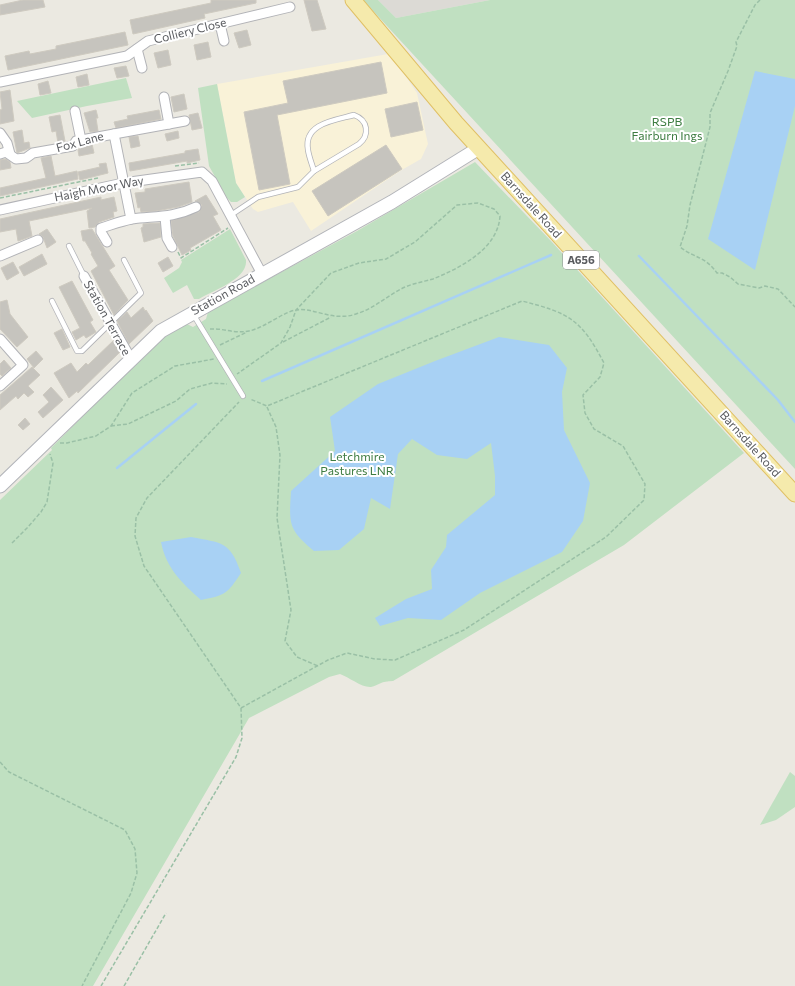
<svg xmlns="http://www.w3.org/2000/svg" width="795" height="986" font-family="Commissioner,sans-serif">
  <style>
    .commercial { fill: #f9f2d8 }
    .industrial { fill: #dcdad5 }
    .green { fill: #c0e0c1 }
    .water { fill: #a8d1f4 }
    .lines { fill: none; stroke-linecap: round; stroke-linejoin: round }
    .stream { stroke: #a8d1f4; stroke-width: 2.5 }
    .building { fill: #c6c4be; stroke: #cecac0 }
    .lane-casing { stroke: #b2b3b7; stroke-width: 6 }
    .street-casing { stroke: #b2b3b7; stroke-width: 11 }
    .secondary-casing { stroke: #b3b5ba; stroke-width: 15 }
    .primary-casing { stroke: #e0c065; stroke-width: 17 }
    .path { stroke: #9ac0a6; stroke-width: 1.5; stroke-dasharray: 4 2; stroke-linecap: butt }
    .lane { stroke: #fff; stroke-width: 4.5 }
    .street { stroke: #fff; stroke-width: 9 }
    .secondary { stroke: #fff; stroke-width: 13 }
    .primary { stroke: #f5eaac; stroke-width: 15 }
    .labels { text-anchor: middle; stroke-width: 4; stroke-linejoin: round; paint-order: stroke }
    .shield { fill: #fff; stroke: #8c8d90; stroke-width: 1 }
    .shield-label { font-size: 11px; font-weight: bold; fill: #5a5c60 }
    .street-label { font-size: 12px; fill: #5a5c60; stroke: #fff }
    .park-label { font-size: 12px; fill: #3d7c41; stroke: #fff }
  </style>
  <rect width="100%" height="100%" fill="#ebe9e1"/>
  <path class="commercial" d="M 388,54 L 394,59 L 417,93 L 428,144 L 421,159 L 400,171 L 311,231 L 293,202 L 258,212 L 253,209 L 236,183 L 217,84 Z"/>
  <path class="industrial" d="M 378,0 L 490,0 L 396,18 Z"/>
  <g class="green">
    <path d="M 363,0 L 378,0 L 396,18 L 490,0 L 795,0 L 795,469 Z"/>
    <path d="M 126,78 L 132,98 L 87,106 L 32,118 L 17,101 Z"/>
    <path d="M 217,84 L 236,183 L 245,197 L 237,202 L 231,202 L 227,198 L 209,166 L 198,88 Z"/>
    <path d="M 475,162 L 551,241 L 744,453 L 624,545 L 393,681 C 381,681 379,685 371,687 C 362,688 349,677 340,674 L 329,677 L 249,718 L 93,986 L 0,986 L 0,500 L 52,450 L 51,448 L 160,339 L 187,324 L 193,327 L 206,319 L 208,312 L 357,231 Z"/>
    <path d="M 230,229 L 246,260 C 248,279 214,290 199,299 L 194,299 L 187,285 L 173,293 L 164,278 L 179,268 L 182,262 L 181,260 Z"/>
    <path d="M 790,772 L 795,776 L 795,807 L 776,820 L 760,825 Z"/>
  </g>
  <g class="water">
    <path d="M 755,71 L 795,79 L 795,106 L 755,270 L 708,239 Z"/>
    <path d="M 499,337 L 549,345 L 567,368 L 562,392 L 564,430 L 590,483 L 583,521 L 562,552 L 480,593 L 441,620 L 408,618 L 380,626 L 375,618 L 406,599 L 432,589 L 431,570 L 446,547 L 447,535 L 495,495 L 495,476 L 491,443 L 467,459 L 437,455 L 412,439 L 398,454 L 390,509 L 371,498 L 364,529 L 339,550 L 314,551 C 288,529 289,524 291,491 L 335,451 L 330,417 L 378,384 L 435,361 Z"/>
    <path d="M 191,537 C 222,543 230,541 241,573 C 227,594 226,595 201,600 C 182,583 166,568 161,542 Z"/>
  </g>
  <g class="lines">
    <g class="stream">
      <path d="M 639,256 L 778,400 L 795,422"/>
      <path d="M 262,381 L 551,255"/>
      <path d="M 117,468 L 196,404"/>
    </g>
  </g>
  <g class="building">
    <path d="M 23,0 L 43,0 L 45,7 L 0,15 L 0,5 Z"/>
    <path d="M 211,0 L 256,0 L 256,3 L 204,14 L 205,18 L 133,34 L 130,20 L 211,3 Z"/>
    <path d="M 304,0 L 317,0 L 326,29 L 312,31 Z"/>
    <path d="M 247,30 L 251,45 L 239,48 L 234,33 Z"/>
    <path d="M 125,32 L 128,45 L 8,70 L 5,56 L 29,51 L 30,54 L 56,49 L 56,46 Z"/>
    <path d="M 208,42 L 211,57 L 197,60 L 194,45 Z"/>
    <path d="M 168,50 L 171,65 L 158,68 L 154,53 Z"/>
    <path d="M 381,62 L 387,93 L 277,115 L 290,184 L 259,190 L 244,112 L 288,103 L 283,81 Z"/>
    <path d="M 126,66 L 129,76 L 117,78 L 114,68 Z"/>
    <path d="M 87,74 L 89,85 L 78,87 L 76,77 Z"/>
    <path d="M 48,81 L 51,93 L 40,95 L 38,84 Z"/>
    <path d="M 10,90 L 14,121 L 0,124 L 0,110 L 2,109 L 0,92 Z"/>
    <path d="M 184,94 L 187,109 L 174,112 L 171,97 Z"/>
    <path d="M 417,102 L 423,130 L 391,137 L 385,109 Z"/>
    <path d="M 96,110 L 98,118 L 96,118 L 98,131 L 90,132 L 84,113 Z"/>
    <path d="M 159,110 L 161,119 L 116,128 L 114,122 L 128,119 L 127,116 Z"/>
    <path d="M 198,113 L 202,128 L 192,130 L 189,115 Z"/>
    <path d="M 60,115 L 65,141 L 58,143 L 56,131 L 52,132 L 49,117 Z"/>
    <path d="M 22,130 L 24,143 L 29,142 L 30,148 L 17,153 L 13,132 Z"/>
    <path d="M 178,131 L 179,138 L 167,141 L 165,134 Z"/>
    <path d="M 138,136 L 140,146 L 131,148 L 129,137 Z"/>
    <path d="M 92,144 L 94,153 L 79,156 L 78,150 L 80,147 Z"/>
    <path d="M 386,145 L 402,169 L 328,216 L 312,191 Z"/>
    <path d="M 198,149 L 200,160 L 187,163 L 187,161 L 130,171 L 129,163 L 185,153 L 185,151 Z"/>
    <path d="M 51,156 L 55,176 L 77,171 L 78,179 L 0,196 L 0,188 L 46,178 L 41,158 Z"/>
    <path d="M 6,159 L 10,162 L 11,168 L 0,170 L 0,160 Z"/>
    <path d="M 106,163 L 108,173 L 80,180 L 78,172 L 100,167 L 99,164 Z"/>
    <path d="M 189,182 L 192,202 L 178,207 L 156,211 L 141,212 L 140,207 L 138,208 L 135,193 L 145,192 L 145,189 Z"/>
    <path d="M 206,195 L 218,214 L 213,216 L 221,230 L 190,248 L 191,250 L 182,255 L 173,236 L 171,221 L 199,212 L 202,205 L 195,201 Z"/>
    <path d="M 101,197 L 101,200 L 114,197 L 117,211 L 113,212 L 114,217 L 99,222 L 95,227 L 89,228 L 87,211 L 92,208 L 29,221 L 32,236 L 24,239 L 18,241 L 16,229 L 0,232 L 0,219 Z"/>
    <path d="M 160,223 L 161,237 L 144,242 L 141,228 L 143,227 L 143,224 Z"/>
    <path d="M 47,229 L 56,242 L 47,248 L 43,237 L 39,234 Z"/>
    <path d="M 92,229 L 115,266 L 109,270 L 128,300 L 114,315 L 91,271 L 98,266 L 91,254 L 92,253 L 85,241 L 83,241 L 81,231 Z"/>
    <path d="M 42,254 L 47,264 L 24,276 L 19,267 Z"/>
    <path d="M 168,257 L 173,266 L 163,272 L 158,263 Z"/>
    <path d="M 13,262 L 19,273 L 7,280 L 1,268 Z"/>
    <path d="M 72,281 L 93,320 L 90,322 L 96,332 L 86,338 L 84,335 L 76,340 L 72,332 L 80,328 L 59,287 Z"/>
    <path d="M 7,300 L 10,314 L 28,337 L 17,347 L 0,329 L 0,302 Z"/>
    <path d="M 143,307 L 145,311 L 146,310 L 153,321 L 129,344 L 117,321 L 127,312 L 131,318 Z"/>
    <path d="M 62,329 L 70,347 L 63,350 L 54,333 Z"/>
    <path d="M 114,340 L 120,352 L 78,393 L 77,391 L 69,398 L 54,373 L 71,363 L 77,372 L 86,363 L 88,365 Z"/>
    <path d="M 36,351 L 43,359 L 34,368 L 27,359 Z"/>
    <path d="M 4,360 L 11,368 L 2,376 L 0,374 L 0,364 Z"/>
    <path d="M 32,367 L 40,375 L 28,386 L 34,392 L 28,397 L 24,393 L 18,399 L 16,396 L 0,410 L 0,395 Z"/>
    <path d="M 51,387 L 63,400 L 43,418 L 38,412 L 49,402 L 43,395 Z"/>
    <path d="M 25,418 L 30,424 L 23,430 L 18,425 Z"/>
  </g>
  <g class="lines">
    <defs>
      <g id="lane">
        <path d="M 354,115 C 368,120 370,135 359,144 L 314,171 C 312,164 309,157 308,150 C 303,123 336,120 354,115 Z"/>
        <path d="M 231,215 L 258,197 L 298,187 L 314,171"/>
        <path d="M 69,246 L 84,276"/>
        <path d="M 52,301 L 77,351 L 82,351 L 141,293 L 124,260"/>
        <path d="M 193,314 L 243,396"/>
      </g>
      <g id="street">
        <path d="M 220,24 L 224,41"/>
        <path d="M 137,49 L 142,68"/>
        <path d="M 0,82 L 127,56 L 148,41 L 290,7"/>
        <path d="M 164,97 L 169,124"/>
        <path d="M 75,111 L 81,140"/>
        <path d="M 0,133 L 7,143 L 10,154"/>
        <path d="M 114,134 L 185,121"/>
        <path d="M 0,154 L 6,152 L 16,159 L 26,158 L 33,153 L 73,146 L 76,141 L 114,134 L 131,219"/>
        <path d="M 0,210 L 123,183 L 202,172 L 212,181 L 262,274"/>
        <path d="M 165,217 L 167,238 L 172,247"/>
        <path d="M 107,242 L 101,232 L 101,228 C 111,225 121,221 132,219 C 156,216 173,218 196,207"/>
        <path d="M 0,256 L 38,240"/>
        <path d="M 84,276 L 131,359"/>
        <path d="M 0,339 L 23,365 L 0,386"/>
      </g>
      <path id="secondary" d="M 0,486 L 161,331 L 392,202 L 479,148"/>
      <path id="primary" d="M 353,0 L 456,123 L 795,494"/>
    </defs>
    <use href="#lane" class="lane-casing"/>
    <use href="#street" class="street-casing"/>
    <use href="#secondary" class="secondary-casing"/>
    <use href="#primary" class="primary-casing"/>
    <g class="path">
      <path d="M 760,0 L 755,5 L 736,42 L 737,46 L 728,71 L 710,113 L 710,127 L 690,205 L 687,226 L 680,247 C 694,258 705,256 717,273 L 722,273 L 730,277 L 738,284 L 759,288 L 765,286 L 778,289 L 795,307"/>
      <path d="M 175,166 L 199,163"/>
      <path d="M 0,198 L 98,178"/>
      <path d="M 178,252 L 181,258 L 228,228"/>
      <path d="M 210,329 C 223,328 235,334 249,331 C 264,328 283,312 296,310 C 313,307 333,322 356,314 C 373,309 386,297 401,289 C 410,284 422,282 433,279 C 460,268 498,249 500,216 L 494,209 L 478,203 L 457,205 L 415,242 L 386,259 L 359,263 L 331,273 L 296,310 L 290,327 L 281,343 L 237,374"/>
      <path d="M 283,342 L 331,317"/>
      <path d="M 220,345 L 247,332"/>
      <path d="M 267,407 L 276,427 L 280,455 L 277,518 L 291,610 L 285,641 L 297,657 L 318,666"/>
      <path d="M 111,426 L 128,424 L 176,401 L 190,389 L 212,383 L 227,384"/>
      <path d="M 60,443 L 67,443 L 96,436 L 111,426 L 132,393 L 175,366 L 214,359"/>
      <path d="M 12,543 L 27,528 L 41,512 L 47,502 L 53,463 L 50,454"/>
      <path d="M 241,708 L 328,660 L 347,653 L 375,659 L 395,660 L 464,630 L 606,537 L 644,500 L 645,484 L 623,446 L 594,429 L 585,413 L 583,395 L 600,377 L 604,363 C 581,319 569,313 522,301 L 267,406 L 250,399"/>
      <path d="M 0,762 L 9,772 L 125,830 L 135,849 L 137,873 L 131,893 L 82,986"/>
      <path d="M 101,986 L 236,757 L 242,738 L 241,708 L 144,566 L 135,536 L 136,518 L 147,498 L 239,402"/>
      <path d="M 124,986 L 166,913"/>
    </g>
    <use href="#lane" class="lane"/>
    <use href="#street" class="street"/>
    <use href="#secondary" class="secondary"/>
    <use href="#primary" class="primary"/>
  </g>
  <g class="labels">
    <rect class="shield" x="563" y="251" width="36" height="18" rx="3"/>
    <g class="shield-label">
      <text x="581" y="264">A656</text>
    </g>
    <g class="street-label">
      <text transform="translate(190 31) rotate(-14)" y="4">Colliery Close</text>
      <text transform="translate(80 142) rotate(-15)" y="4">Fox Lane</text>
      <text transform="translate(99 189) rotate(-11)" y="4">Haigh Moor Way</text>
      <text transform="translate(531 205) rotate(48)" y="4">Barnsdale Road</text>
      <text transform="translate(223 295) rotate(-29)" y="4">Station Road</text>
      <text transform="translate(107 318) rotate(61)" y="4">Station Terrace</text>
      <text transform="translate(750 444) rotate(48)" y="4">Barnsdale Road</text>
    </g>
    <g class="park-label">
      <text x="667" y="126">RSPB<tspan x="667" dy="14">Fairburn Ings</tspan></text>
      <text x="357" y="461">Letchmire<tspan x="357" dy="14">Pastures LNR</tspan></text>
    </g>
  </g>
</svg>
